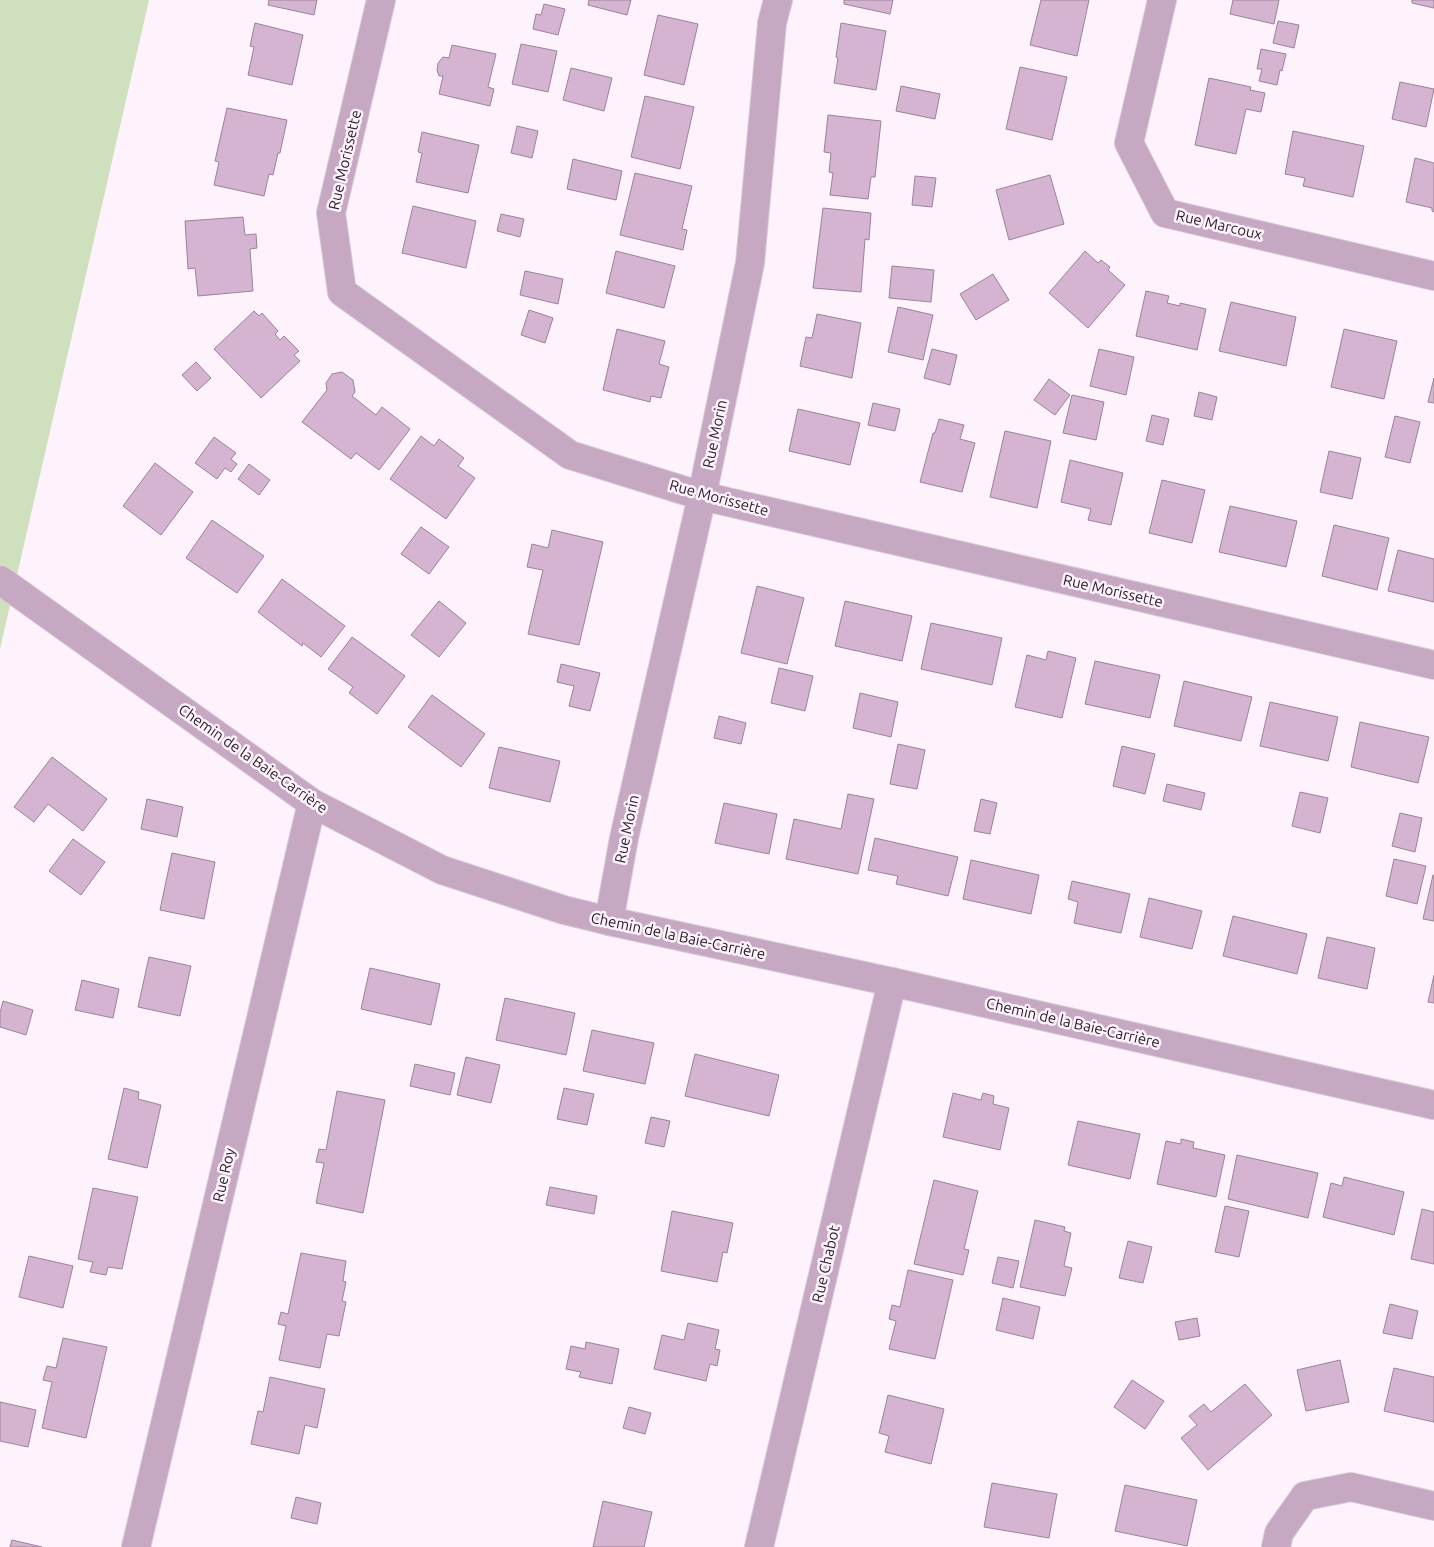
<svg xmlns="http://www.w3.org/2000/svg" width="1434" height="1547" font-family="Ubuntu,sans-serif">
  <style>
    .green { fill: #cee0bd }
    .building { fill: #d5b4d1; stroke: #9c8299 }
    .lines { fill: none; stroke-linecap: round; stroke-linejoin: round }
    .minor-casing { stroke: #d7ccd6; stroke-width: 30 }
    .minor { stroke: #c7a8c3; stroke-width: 28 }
    .labels { text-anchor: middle; stroke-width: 5; stroke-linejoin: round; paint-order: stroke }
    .street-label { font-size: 15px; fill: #271d26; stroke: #fef2fd }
  </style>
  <rect width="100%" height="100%" fill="#fef2fd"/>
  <path class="green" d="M 0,0 L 149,0 L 0,649 Z"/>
  <g class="building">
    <path d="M 269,0 L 317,0 L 314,15 L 268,5 Z"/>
    <path d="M 589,0 L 631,0 L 627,15 L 588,5 Z"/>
    <path d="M 844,0 L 893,0 L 890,14 L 844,4 Z"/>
    <path d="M 1041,0 L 1089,0 L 1077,56 L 1030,45 Z"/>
    <path d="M 1233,0 L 1279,0 L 1274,24 L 1230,14 Z"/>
    <path d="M 1412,0 L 1434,0 L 1434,8 L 1412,3 Z"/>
    <path d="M 544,4 L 565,9 L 558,35 L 533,29 L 536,14 L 541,15 Z"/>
    <path d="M 658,15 L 698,24 L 684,85 L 644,75 Z"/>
    <path d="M 1278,21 L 1299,25 L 1294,48 L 1273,43 Z"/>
    <path d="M 255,23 L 303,35 L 292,85 L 248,75 L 254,47 L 250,46 Z"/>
    <path d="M 841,23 L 886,31 L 876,90 L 834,83 L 838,58 L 836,57 Z"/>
    <path d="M 521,44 L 557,51 L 548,92 L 512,84 Z"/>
    <path d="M 452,45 L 496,54 L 488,87 L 494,89 L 490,106 L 439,94 L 443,76 L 439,76 L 437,70 L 438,63 L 443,57 L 449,58 Z"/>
    <path d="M 1261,49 L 1286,54 L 1282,71 L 1280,70 L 1277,85 L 1259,81 L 1262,69 L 1257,69 Z"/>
    <path d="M 1020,67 L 1067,77 L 1052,140 L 1006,129 Z"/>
    <path d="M 571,68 L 612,78 L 604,111 L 563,100 Z"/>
    <path d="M 1209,78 L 1251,87 L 1250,90 L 1265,93 L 1261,112 L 1246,109 L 1236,154 L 1195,145 Z"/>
    <path d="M 1400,82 L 1434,89 L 1426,127 L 1392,119 Z"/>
    <path d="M 901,86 L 940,94 L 935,119 L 896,111 Z"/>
    <path d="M 645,96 L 694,107 L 680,169 L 631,157 Z"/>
    <path d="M 227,108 L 287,120 L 280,153 L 278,153 L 273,175 L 269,174 L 264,196 L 214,185 L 219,162 L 215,161 Z"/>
    <path d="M 828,115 L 881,121 L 875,177 L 871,177 L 868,199 L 830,195 L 833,173 L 829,172 L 831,153 L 824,152 Z"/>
    <path d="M 517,126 L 538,131 L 532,158 L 511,153 Z"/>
    <path d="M 1293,131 L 1364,146 L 1353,197 L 1303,186 L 1305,178 L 1285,174 Z"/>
    <path d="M 422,132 L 479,145 L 468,193 L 416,182 L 422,153 L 418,152 Z"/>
    <path d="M 1415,158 L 1434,163 L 1434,212 L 1432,211 L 1432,208 L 1406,202 Z"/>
    <path d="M 573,159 L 622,171 L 616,200 L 567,189 Z"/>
    <path d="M 635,173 L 692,186 L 682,229 L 687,230 L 683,250 L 620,235 Z"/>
    <path d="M 1050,175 L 1064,224 L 1009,240 L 996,190 Z"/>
    <path d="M 915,176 L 936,178 L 932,207 L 912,205 Z"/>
    <path d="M 413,206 L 476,221 L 466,268 L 402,253 Z"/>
    <path d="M 823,208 L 871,213 L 869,240 L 865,239 L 861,292 L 813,288 Z"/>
    <path d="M 501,214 L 524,219 L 520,237 L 497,231 Z"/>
    <path d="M 243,217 L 245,235 L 256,234 L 257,248 L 250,249 L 253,291 L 198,296 L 195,268 L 188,269 L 185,221 Z"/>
    <path d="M 616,251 L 675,266 L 664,308 L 606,293 Z"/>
    <path d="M 1085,251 L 1098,263 L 1101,260 L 1110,267 L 1108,270 L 1125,285 L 1088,328 L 1049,293 Z"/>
    <path d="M 892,266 L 934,270 L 931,302 L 889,298 Z"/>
    <path d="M 525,271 L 563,279 L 558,304 L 520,295 Z"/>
    <path d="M 993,274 L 1009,300 L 976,320 L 960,294 Z"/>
    <path d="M 1146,291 L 1169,296 L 1167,303 L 1180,306 L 1180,303 L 1206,309 L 1197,350 L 1136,336 Z"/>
    <path d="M 1231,302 L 1296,317 L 1286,366 L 1219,351 Z"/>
    <path d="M 898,307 L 933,315 L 923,360 L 888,352 Z"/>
    <path d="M 529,310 L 553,318 L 545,343 L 521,335 Z"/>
    <path d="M 254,311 L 259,316 L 262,313 L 278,331 L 275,334 L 280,340 L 284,336 L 299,351 L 294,355 L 300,361 L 261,398 L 214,349 Z"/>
    <path d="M 817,314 L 861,323 L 852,378 L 800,366 L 806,337 L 812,338 Z"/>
    <path d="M 617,329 L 665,341 L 659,364 L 669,367 L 661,398 L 651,396 L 650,402 L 603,390 Z"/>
    <path d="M 1344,329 L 1397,341 L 1384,399 L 1331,387 Z"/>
    <path d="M 932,349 L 957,355 L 950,385 L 924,378 Z"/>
    <path d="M 1099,349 L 1134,357 L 1126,395 L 1090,386 Z"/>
    <path d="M 196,362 L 211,378 L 197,391 L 182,375 Z"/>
    <path d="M 342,372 L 353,380 L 355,392 L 352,396 L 376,415 L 382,407 L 410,429 L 379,470 L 356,453 L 351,459 L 302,422 L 327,390 L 326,383 L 332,374 Z"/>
    <path d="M 1434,378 L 1434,403 L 1428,402 Z"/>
    <path d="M 1049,379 L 1070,395 L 1055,415 L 1034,400 Z"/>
    <path d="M 1199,392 L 1217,397 L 1212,420 L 1194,416 Z"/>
    <path d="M 1072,395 L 1104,402 L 1096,440 L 1063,433 Z"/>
    <path d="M 873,403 L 900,409 L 895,431 L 868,425 Z"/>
    <path d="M 798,409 L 860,423 L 850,465 L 789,451 Z"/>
    <path d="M 1152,415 L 1169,419 L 1163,445 L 1146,441 Z"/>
    <path d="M 1395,416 L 1420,422 L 1410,463 L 1385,457 Z"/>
    <path d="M 939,419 L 964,425 L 960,439 L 975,443 L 962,492 L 920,482 L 933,433 L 935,433 Z"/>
    <path d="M 1005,431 L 1051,441 L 1037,508 L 990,497 Z"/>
    <path d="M 421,436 L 434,446 L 439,439 L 464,458 L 458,466 L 475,478 L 446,519 L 390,479 Z"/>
    <path d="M 214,437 L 236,453 L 231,459 L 237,464 L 231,472 L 225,468 L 217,479 L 195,463 Z"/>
    <path d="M 1329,451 L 1361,458 L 1352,499 L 1320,492 Z"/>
    <path d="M 1070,460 L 1123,473 L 1111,525 L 1088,520 L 1091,509 L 1061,502 Z"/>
    <path d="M 155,463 L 193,492 L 161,535 L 123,506 Z"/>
    <path d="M 249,464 L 270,480 L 259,495 L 238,479 Z"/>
    <path d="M 1162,480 L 1205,490 L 1192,543 L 1149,533 Z"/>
    <path d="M 1230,506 L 1297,521 L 1286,567 L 1219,552 Z"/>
    <path d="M 212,520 L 264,556 L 237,593 L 186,558 Z"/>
    <path d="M 1334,525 L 1389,538 L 1377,590 L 1322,576 Z"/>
    <path d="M 421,527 L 449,547 L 429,574 L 401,554 Z"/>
    <path d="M 552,530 L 603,542 L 579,645 L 528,634 L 543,570 L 527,567 L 532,544 L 548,548 Z"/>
    <path d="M 1398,550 L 1434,559 L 1434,602 L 1388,591 Z"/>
    <path d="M 282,579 L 345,626 L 321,657 L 303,643 L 302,646 L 258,612 Z"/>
    <path d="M 757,586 L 804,598 L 787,664 L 741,653 Z"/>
    <path d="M 439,601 L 466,623 L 439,657 L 411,635 Z"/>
    <path d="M 845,601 L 912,616 L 902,661 L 835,646 Z"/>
    <path d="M 931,623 L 1002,638 L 992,685 L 921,669 Z"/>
    <path d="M 352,637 L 405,676 L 377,714 L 349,693 L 353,687 L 328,669 Z"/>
    <path d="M 1048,651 L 1076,658 L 1062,718 L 1015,707 L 1027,655 L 1046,660 Z"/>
    <path d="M 1095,661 L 1160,675 L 1150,718 L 1085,704 Z"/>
    <path d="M 561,664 L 600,673 L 590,711 L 569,706 L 574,686 L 557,682 Z"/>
    <path d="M 779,668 L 813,676 L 805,711 L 771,703 Z"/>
    <path d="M 1184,681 L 1252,697 L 1241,741 L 1174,726 Z"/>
    <path d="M 860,693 L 898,702 L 891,737 L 853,728 Z"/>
    <path d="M 432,695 L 485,734 L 461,767 L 408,727 Z"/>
    <path d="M 1270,702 L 1338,717 L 1328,761 L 1260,746 Z"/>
    <path d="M 719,716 L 746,723 L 741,744 L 714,738 Z"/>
    <path d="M 1360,722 L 1429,737 L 1418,783 L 1351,767 Z"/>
    <path d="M 898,744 L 925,750 L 917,789 L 890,784 Z"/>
    <path d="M 1122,746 L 1155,754 L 1145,794 L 1113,786 Z"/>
    <path d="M 499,747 L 560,761 L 550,802 L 489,788 Z"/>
    <path d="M 52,757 L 107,799 L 83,831 L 48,804 L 34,822 L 14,807 Z"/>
    <path d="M 1167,784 L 1205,793 L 1201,810 L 1163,801 Z"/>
    <path d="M 1300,792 L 1328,798 L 1320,833 L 1292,826 Z"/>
    <path d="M 848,794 L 874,799 L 858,874 L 786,859 L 794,819 L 841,829 Z"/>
    <path d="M 147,799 L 183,807 L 177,837 L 141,829 Z"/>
    <path d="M 981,799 L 997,803 L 990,834 L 974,831 Z"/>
    <path d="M 724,803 L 777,814 L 769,854 L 715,843 Z"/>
    <path d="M 1400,813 L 1422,818 L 1415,852 L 1392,846 Z"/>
    <path d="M 875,838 L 958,857 L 948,896 L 896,884 L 898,876 L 868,870 Z"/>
    <path d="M 73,839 L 105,862 L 81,895 L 49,871 Z"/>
    <path d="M 172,853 L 215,862 L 204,919 L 160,910 Z"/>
    <path d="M 1394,859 L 1426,866 L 1417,904 L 1386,896 Z"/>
    <path d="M 971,860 L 1039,875 L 1031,914 L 963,899 Z"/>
    <path d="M 1433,875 L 1434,875 L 1434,921 L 1423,919 Z"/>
    <path d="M 1072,881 L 1130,894 L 1121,933 L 1074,923 L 1078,902 L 1068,899 Z"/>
    <path d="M 1149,898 L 1202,911 L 1192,949 L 1140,937 Z"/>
    <path d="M 1233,916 L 1307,934 L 1297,974 L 1223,956 Z"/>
    <path d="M 1327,937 L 1375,948 L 1367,989 L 1318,978 Z"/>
    <path d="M 149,957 L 191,966 L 180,1016 L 138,1007 Z"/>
    <path d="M 370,968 L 440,984 L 431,1025 L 361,1009 Z"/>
    <path d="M 1434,975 L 1434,1003 L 1428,1002 Z"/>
    <path d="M 82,980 L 119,989 L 113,1018 L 75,1010 Z"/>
    <path d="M 505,998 L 575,1013 L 566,1055 L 496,1040 Z"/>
    <path d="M 3,1001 L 33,1010 L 26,1035 L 0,1027 L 0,1013 Z"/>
    <path d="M 592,1030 L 654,1043 L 645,1084 L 583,1071 Z"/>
    <path d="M 695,1054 L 779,1075 L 769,1116 L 685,1096 Z"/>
    <path d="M 466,1057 L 500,1065 L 491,1103 L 457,1095 Z"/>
    <path d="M 415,1064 L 455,1073 L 450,1095 L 410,1086 Z"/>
    <path d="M 124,1088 L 139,1092 L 138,1099 L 161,1105 L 147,1168 L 108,1159 Z"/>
    <path d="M 564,1088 L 594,1094 L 587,1125 L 557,1119 Z"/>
    <path d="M 337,1091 L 385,1100 L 363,1213 L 316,1203 L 324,1163 L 316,1162 L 319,1149 L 326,1150 Z"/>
    <path d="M 953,1093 L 981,1100 L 983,1093 L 994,1096 L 993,1104 L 1009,1108 L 1000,1150 L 943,1137 Z"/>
    <path d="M 651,1117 L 670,1121 L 664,1147 L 645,1143 Z"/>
    <path d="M 1078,1121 L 1140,1134 L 1130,1179 L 1068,1165 Z"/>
    <path d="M 1181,1139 L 1194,1142 L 1193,1148 L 1225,1155 L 1216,1197 L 1157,1184 L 1166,1141 L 1181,1144 Z"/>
    <path d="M 1237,1155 L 1318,1173 L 1308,1218 L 1228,1199 Z"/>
    <path d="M 1344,1177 L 1404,1192 L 1394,1235 L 1323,1217 L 1331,1183 L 1342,1186 Z"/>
    <path d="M 934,1180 L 978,1191 L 964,1249 L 969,1250 L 963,1275 L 914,1264 Z"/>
    <path d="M 550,1187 L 597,1196 L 594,1214 L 546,1205 Z"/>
    <path d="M 93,1188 L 138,1197 L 122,1269 L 108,1267 L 106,1275 L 90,1272 L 93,1262 L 78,1259 Z"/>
    <path d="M 1225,1206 L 1249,1211 L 1239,1257 L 1215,1252 Z"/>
    <path d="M 1422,1209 L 1434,1212 L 1434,1264 L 1411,1259 Z"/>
    <path d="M 672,1211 L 733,1223 L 727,1253 L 723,1252 L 717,1282 L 661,1271 Z"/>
    <path d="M 1035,1220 L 1065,1227 L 1064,1231 L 1071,1233 L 1064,1266 L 1072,1268 L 1065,1296 L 1020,1287 Z"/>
    <path d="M 1128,1241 L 1152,1247 L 1143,1283 L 1119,1278 Z"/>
    <path d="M 301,1253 L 346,1261 L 343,1281 L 346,1282 L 342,1301 L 346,1302 L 339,1336 L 327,1334 L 320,1368 L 279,1360 L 286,1326 L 278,1324 L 281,1312 L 288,1314 Z"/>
    <path d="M 29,1256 L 73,1266 L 63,1308 L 19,1297 Z"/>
    <path d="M 998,1257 L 1019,1261 L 1013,1288 L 992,1283 Z"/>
    <path d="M 908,1270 L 953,1280 L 935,1359 L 889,1349 L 896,1321 L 889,1319 L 892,1305 L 900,1307 Z"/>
    <path d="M 1003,1298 L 1040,1307 L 1033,1339 L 996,1330 Z"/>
    <path d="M 1390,1304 L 1418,1311 L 1412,1339 L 1383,1333 Z"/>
    <path d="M 1197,1318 L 1200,1336 L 1179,1340 L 1175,1322 Z"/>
    <path d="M 688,1323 L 719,1330 L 715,1349 L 720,1350 L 717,1366 L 710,1364 L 706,1381 L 654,1369 L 662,1335 L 684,1340 Z"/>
    <path d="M 63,1338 L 107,1347 L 86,1438 L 42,1428 L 52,1382 L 43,1380 L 47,1366 L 56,1368 Z"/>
    <path d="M 586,1342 L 619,1349 L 612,1384 L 579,1377 L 581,1372 L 566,1369 L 571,1346 L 585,1349 Z"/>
    <path d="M 1340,1360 L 1349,1402 L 1306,1411 L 1297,1370 Z"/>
    <path d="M 1394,1368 L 1434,1377 L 1434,1422 L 1384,1411 Z"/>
    <path d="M 270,1377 L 325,1389 L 317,1428 L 305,1425 L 299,1454 L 251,1444 L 258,1411 L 263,1412 Z"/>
    <path d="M 1132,1380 L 1164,1401 L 1145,1429 L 1114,1407 Z"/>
    <path d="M 1245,1384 L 1272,1415 L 1208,1470 L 1181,1438 L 1197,1425 L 1189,1416 L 1204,1404 L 1211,1412 Z"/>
    <path d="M 888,1395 L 944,1409 L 931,1464 L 885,1452 L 889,1436 L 879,1433 Z"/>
    <path d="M 0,1402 L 36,1410 L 28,1447 L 0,1441 Z"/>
    <path d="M 629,1407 L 651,1413 L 645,1434 L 623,1428 Z"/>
    <path d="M 992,1483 L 1057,1494 L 1049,1538 L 984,1527 Z"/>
    <path d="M 1125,1485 L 1197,1500 L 1187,1546 L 1115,1531 Z"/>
    <path d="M 296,1497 L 321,1503 L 317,1524 L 291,1518 Z"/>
    <path d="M 603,1501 L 652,1512 L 644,1547 L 593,1547 Z"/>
    <path d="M 12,1540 L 42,1547 L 10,1547 Z"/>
  </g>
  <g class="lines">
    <defs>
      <g id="minor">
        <path d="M 381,0 L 331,213 L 342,292 L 570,455 L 702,496 L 1434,665"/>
        <path d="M 1162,0 L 1129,143 L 1165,213 L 1434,276"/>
        <path d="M 0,580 L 312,803 L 442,870 L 564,910 L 609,921 L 892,982 L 1434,1105"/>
        <path d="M 609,921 L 624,838 L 702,496 L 750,263 L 772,23 L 778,0"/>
        <path d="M 136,1547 L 312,803"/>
        <path d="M 759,1547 L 892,982"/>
        <path d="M 1276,1547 L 1279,1533 L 1305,1496 L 1351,1487 L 1434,1506"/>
      </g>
    </defs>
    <use href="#minor" class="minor-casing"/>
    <use href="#minor" class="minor"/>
  </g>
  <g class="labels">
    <g class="street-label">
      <text transform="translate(345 160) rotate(-77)" y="5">Rue Morissette</text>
      <text transform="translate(1219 225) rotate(13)" y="5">Rue Marcoux</text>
      <text transform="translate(715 434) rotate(-78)" y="5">Rue Morin</text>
      <text transform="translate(719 498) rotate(15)" y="5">Rue Morissette</text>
      <text transform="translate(1113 591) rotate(13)" y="5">Rue Morissette</text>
      <text transform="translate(253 759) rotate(35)" y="5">Chemin de la Baie-Carrière</text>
      <text transform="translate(627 829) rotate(-78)" y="5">Rue Morin</text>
      <text transform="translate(678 936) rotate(12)" y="5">Chemin de la Baie-Carrière</text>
      <text transform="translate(1073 1023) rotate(13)" y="5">Chemin de la Baie-Carrière</text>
      <text transform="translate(224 1175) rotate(-77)" y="5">Rue Roy</text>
      <text transform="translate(826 1264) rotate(-77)" y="5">Rue Chabot</text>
    </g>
  </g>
</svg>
